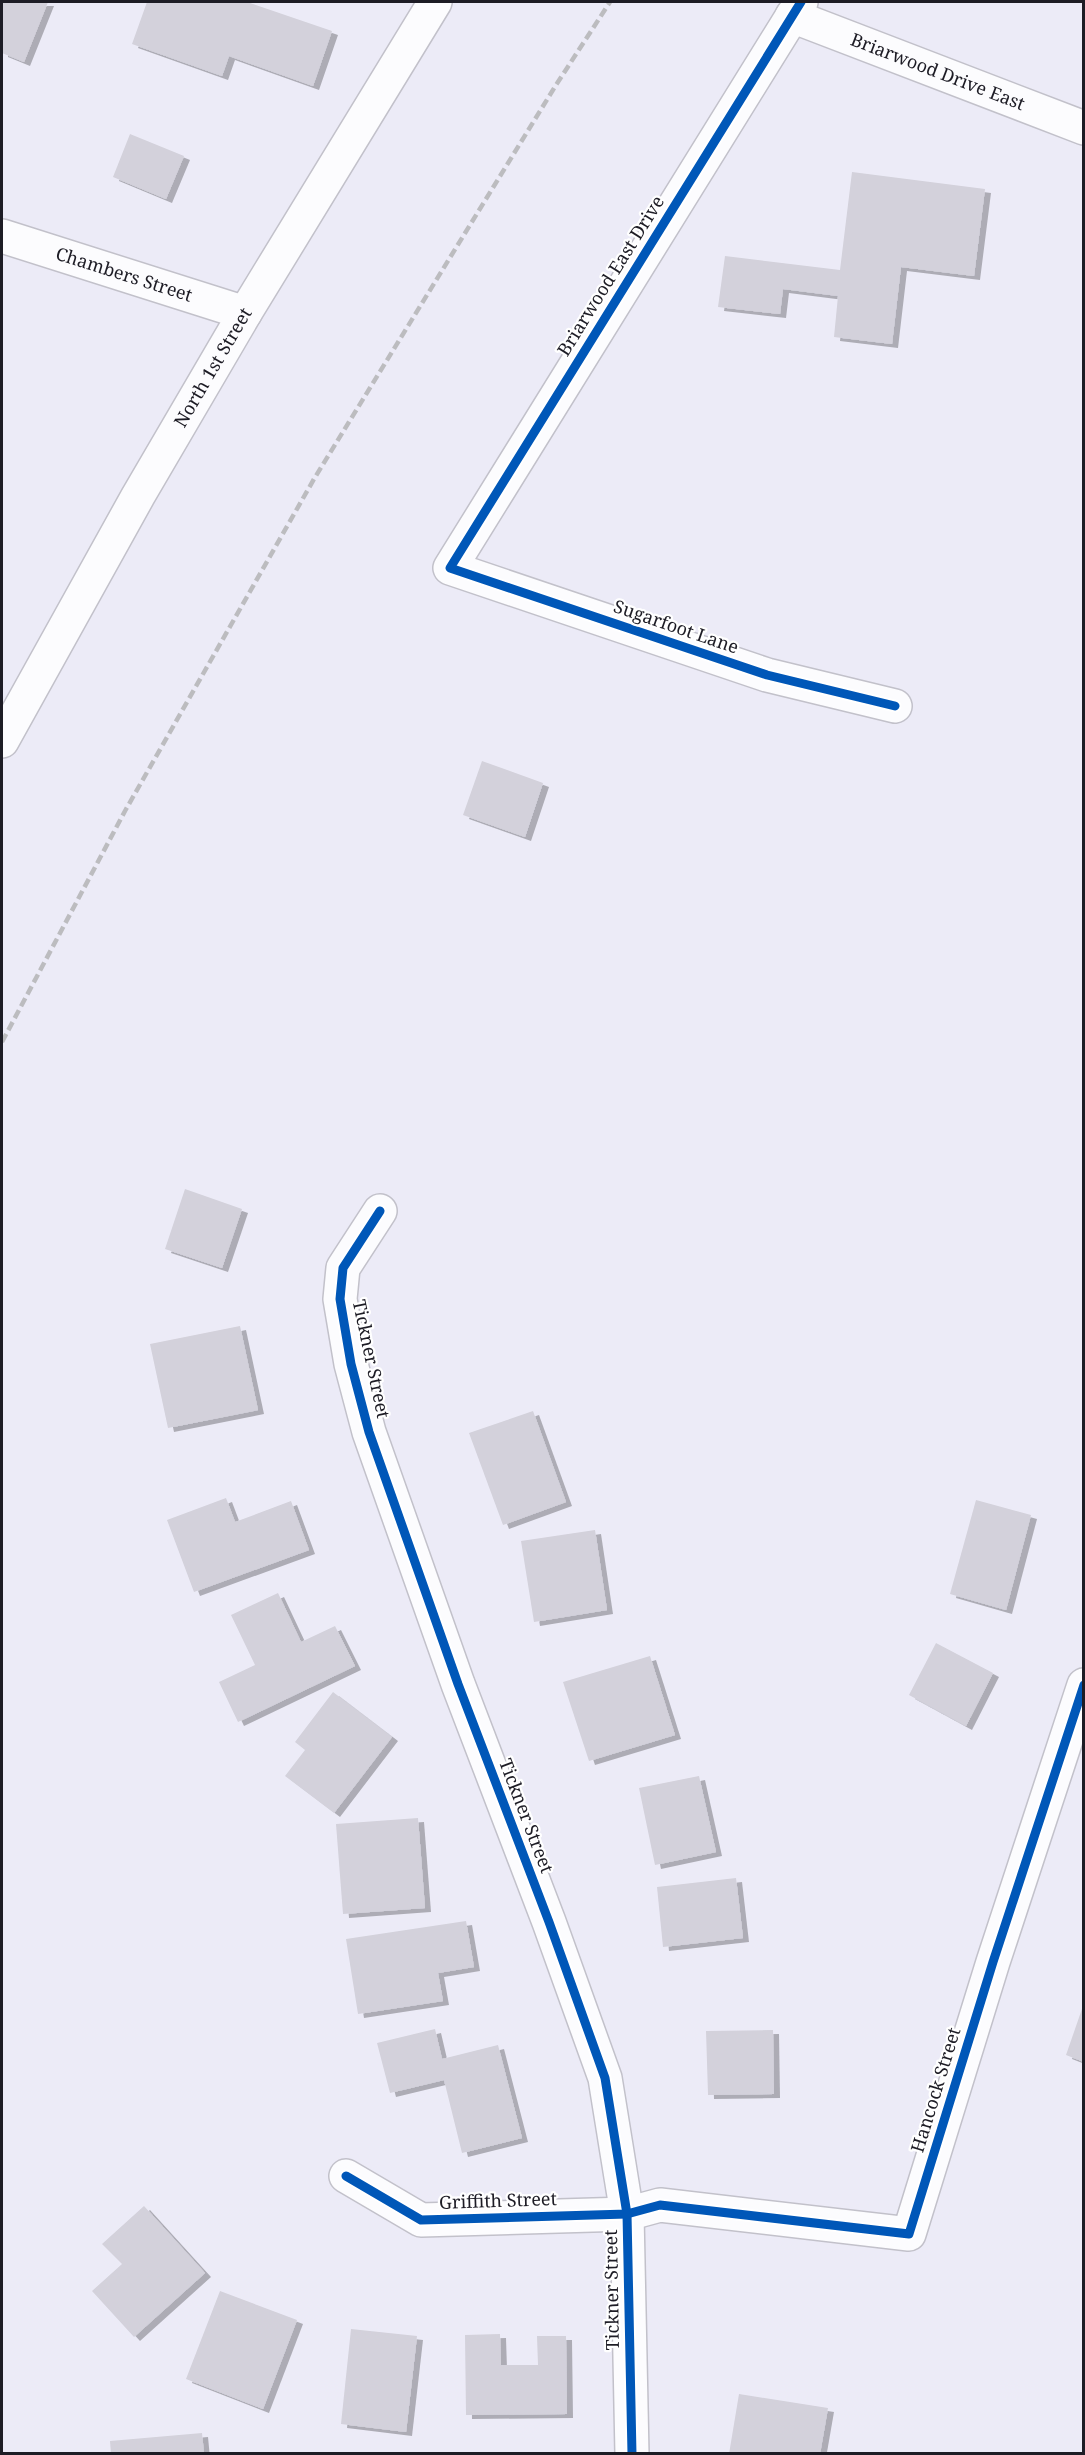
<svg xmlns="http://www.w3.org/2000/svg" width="1085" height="2455" font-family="'Noto Serif',serif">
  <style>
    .building { fill: #d3d1db; filter: url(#shadow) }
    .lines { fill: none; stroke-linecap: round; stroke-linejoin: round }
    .minor-casing { stroke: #c2c1ca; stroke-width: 36 }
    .tertiary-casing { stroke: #c2c1ca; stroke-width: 36 }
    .minor { stroke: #fcfcfe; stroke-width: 33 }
    .tertiary { stroke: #fcfcfe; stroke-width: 33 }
    .rail { stroke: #bcbcbf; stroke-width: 4.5; stroke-dasharray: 9 4.5; stroke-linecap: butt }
    .cycleway-casing { stroke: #fff; stroke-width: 13 }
    .cycleway { stroke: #0057b8; stroke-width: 9 }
    .labels { text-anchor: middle; stroke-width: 4.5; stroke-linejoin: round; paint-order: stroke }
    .street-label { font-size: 18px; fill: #1d1c25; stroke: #fff }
  </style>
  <defs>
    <filter id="shadow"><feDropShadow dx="6" dy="4" stdDeviation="0" flood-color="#0004"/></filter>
  </defs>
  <rect width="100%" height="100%" fill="#ecebf7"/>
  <g class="building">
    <path d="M 2,2 L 48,2 L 24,62 L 2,53 Z"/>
    <path d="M 147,2 L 247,2 L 332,31 L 313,86 L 229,56 L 222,76 L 132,44 Z"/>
    <path d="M 130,134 L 184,156 L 166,199 L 113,177 Z"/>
    <path d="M 852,172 L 985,189 L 974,276 L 901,267 L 892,344 L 834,337 L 838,296 L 783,289 L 780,314 L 718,307 L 725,256 L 840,270 Z"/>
    <path d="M 482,761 L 543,783 L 525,837 L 463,815 Z"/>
    <path d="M 185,1189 L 242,1209 L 222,1268 L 165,1249 Z"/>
    <path d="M 240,1326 L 258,1410 L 168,1428 L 150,1344 Z"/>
    <path d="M 533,1411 L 566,1502 L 503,1525 L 469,1433 Z"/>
    <path d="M 226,1498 L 235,1522 L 291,1501 L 309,1550 L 194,1592 L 167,1520 Z"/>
    <path d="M 976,1500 L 1031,1515 L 1006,1610 L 950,1594 Z"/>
    <path d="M 595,1530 L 607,1610 L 534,1622 L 521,1541 Z"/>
    <path d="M 278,1593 L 301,1642 L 335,1626 L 355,1666 L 238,1722 L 219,1682 L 255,1665 L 231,1615 Z"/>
    <path d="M 936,1643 L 993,1673 L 966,1726 L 909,1695 Z"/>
    <path d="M 650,1656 L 675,1735 L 589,1761 L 563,1682 Z"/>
    <path d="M 333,1692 L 392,1737 L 334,1813 L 285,1776 L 305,1750 L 295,1742 Z"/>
    <path d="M 699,1776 L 716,1852 L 655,1865 L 639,1788 Z"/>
    <path d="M 418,1818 L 425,1908 L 343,1914 L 336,1824 Z"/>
    <path d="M 736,1878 L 743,1938 L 663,1947 L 657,1887 Z"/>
    <path d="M 466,1921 L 474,1967 L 438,1973 L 443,2001 L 358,2014 L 346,1939 Z"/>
    <path d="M 1083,2006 L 1084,2006 L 1084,2062 L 1066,2055 Z"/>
    <path d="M 435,2029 L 442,2059 L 498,2045 L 522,2138 L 462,2153 L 444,2080 L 390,2093 L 377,2043 Z"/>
    <path d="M 773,2030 L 774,2094 L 708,2095 L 706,2031 Z"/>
    <path d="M 144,2206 L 205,2273 L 134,2337 L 92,2291 L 122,2264 L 102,2244 Z"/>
    <path d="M 220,2291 L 297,2320 L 263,2409 L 186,2379 Z"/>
    <path d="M 351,2329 L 417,2336 L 406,2432 L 341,2424 Z"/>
    <path d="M 500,2334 L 501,2365 L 538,2365 L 537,2336 L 566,2336 L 567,2414 L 466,2415 L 465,2335 Z"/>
    <path d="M 739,2394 L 828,2408 L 820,2454 L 729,2454 Z"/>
    <path d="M 202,2433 L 204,2454 L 111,2454 L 110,2441 Z"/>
  </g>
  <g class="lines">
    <defs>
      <g id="minor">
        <path d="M 801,2 L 450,568 L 767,675 L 895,706"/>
        <path id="s1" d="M 792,16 L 1084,128"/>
        <path id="s2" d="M 2,236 L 245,313"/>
        <path d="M 380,1211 L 343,1268 L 340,1299 L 351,1364 L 369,1432 L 458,1684 L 549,1922 L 605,2078 L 627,2214 L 632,2454"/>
        <path d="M 346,2176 L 421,2220 L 627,2214 L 660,2205 L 909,2234 L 993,1962 L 1084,1685"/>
      </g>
      <g id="tertiary">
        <path id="s3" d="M 2,741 L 138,496 L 245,313 L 435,2"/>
      </g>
    </defs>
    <use href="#minor" class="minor-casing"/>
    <use href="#tertiary" class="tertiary-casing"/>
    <use href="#minor" class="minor"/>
    <use href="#tertiary" class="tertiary"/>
    <path class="rail" d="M 2,1042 L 125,811 L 314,479 L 556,85 L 610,2"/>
    <defs>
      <g id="cycleway">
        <path d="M 801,2 L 450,568 L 767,675 L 895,706"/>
        <path d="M 380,1211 L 343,1268 L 340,1299 L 351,1364 L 369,1432 L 458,1684 L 549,1922 L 605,2078 L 627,2214 L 632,2454"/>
        <path d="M 346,2176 L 421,2220 L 627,2214 L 660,2205 L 909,2234 L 993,1962 L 1084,1685"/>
      </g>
    </defs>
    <use href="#cycleway" class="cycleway-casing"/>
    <use href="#cycleway" class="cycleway"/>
  </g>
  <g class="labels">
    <g class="street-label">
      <text dy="6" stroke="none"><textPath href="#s1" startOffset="156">Briarwood Drive East</textPath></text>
      <text dy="6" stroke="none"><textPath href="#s2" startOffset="128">Chambers Street</textPath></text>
      <text transform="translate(611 276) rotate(-58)" y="6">Briarwood East Drive</text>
      <text dy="6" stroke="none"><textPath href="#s3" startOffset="429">North 1st Street</textPath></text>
      <text transform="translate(676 627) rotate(19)" y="6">Sugarfoot Lane</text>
      <text transform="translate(371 1359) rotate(78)" y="6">Tickner Street</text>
      <text transform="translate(526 1816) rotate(69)" y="6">Tickner Street</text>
      <text transform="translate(936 2090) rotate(-73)" y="6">Hancock Street</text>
      <text transform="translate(498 2201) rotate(-2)" y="6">Griffith Street</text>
      <text transform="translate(612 2290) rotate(-91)" y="6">Tickner Street</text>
    </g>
  </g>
  <rect width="1085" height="2455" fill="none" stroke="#1d1c25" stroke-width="6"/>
</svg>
